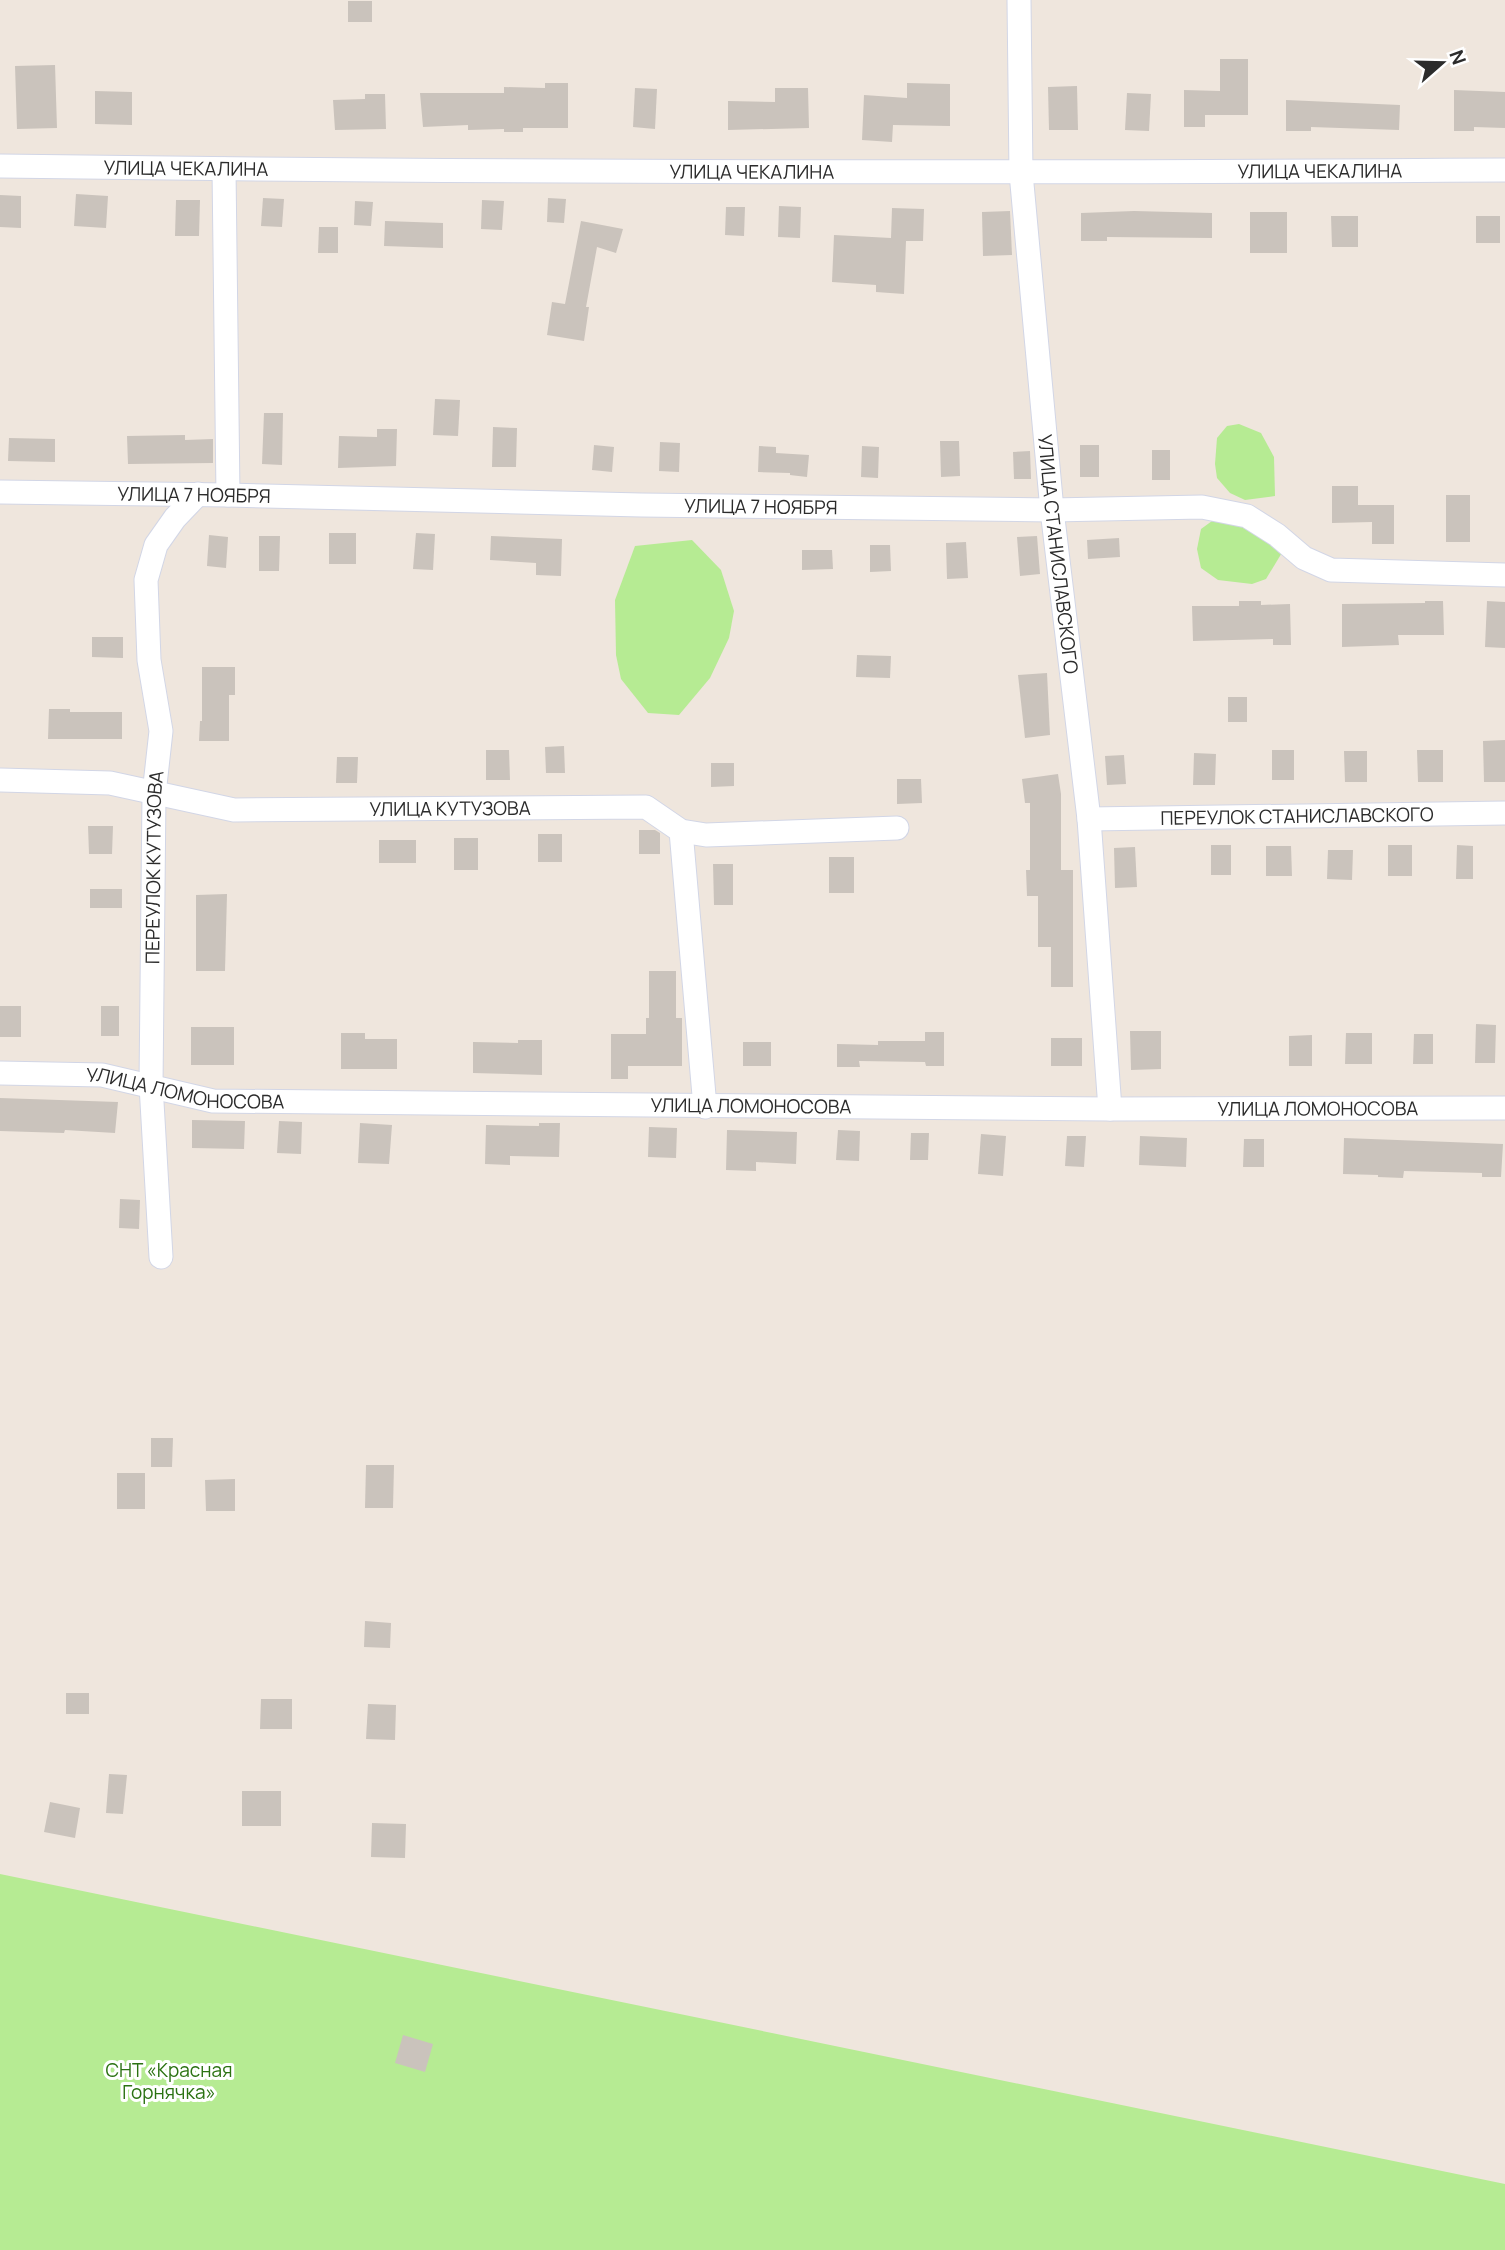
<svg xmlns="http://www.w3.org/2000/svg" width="1505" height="2250" font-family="Manrope,sans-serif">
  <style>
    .green { fill: #b6eb93 }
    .building { fill: #cac3bc }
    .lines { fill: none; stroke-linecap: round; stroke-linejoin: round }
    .minor-casing { stroke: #d2d6e6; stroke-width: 25 }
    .minor { stroke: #fff; stroke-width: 23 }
    .labels { text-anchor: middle; stroke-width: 6; stroke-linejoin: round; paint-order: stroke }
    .street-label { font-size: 19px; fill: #2c2c2c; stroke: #fff }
    .park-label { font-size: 19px; fill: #2b7212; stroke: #fff }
  </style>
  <rect width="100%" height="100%" fill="#efe6dd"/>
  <g class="green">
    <path d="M 1239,424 L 1261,433 L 1274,457 L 1275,496 L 1245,500 L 1230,493 L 1217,478 L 1215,464 L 1217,438 L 1227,426 Z"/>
    <path d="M 1227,519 L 1258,527 L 1283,551 L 1266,579 L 1252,584 L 1218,580 L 1201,568 L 1197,549 L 1201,529 L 1212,521 Z"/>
    <path d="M 692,540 L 721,570 L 734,611 L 729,638 L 710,678 L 679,715 L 648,713 L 621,679 L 616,655 L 615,600 L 635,546 Z"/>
    <path d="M 0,1874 L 1505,2184 L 1505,2250 L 0,2250 Z"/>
  </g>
  <g class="building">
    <rect x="348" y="1" width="24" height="21"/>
    <path d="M 1220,59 L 1248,59 L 1248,115 L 1205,115 L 1205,127 L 1184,127 L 1184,90 L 1220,91 Z"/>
    <path d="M 55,65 L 57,128 L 17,129 L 15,66 Z"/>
    <path d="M 545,83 L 568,83 L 568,128 L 523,128 L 523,132 L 504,132 L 504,129 L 468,130 L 468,125 L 423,127 L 420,93 L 504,93 L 504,87 L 545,88 Z"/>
    <path d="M 907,83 L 950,84 L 950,126 L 893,125 L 892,142 L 862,140 L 864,95 L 907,98 Z"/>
    <path d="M 1077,86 L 1078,130 L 1049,130 L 1048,87 Z"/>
    <path d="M 635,88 L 657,89 L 655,129 L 633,127 Z"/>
    <path d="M 775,88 L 808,88 L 809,128 L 728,130 L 728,101 L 775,102 Z"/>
    <path d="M 1454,90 L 1505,92 L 1505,128 L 1474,127 L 1474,131 L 1454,131 Z"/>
    <path d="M 95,91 L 132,92 L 132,125 L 95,124 Z"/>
    <path d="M 1127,93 L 1151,94 L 1149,131 L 1125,130 Z"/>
    <path d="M 365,94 L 385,94 L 386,129 L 335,130 L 333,100 L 365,99 Z"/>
    <path d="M 1286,100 L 1400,105 L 1399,130 L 1311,127 L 1311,131 L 1286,131 Z"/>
    <path d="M 76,194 L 108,196 L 106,228 L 74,226 Z"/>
    <path d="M 0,195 L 21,196 L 21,228 L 0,227 Z"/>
    <path d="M 263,198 L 284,199 L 282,227 L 261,226 Z"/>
    <path d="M 548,198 L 566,199 L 564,223 L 547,222 Z"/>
    <path d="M 176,200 L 200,200 L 199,236 L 175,236 Z"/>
    <path d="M 482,200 L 504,201 L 502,230 L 481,229 Z"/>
    <path d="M 355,201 L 373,202 L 371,226 L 354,225 Z"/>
    <path d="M 779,206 L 801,207 L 800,238 L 778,237 Z"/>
    <path d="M 726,207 L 745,207 L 744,236 L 725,235 Z"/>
    <path d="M 892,208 L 924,209 L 923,241 L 906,241 L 904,294 L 876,292 L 876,285 L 832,282 L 834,235 L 891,238 Z"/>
    <path d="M 1010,211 L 1012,255 L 983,256 L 982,212 Z"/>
    <path d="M 1134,211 L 1212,213 L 1212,238 L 1107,237 L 1107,241 L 1081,241 L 1081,213 Z"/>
    <rect x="1250" y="212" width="37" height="41"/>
    <path d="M 1331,216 L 1358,216 L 1358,247 L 1332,247 Z"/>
    <rect x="1476" y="216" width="24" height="27"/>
    <path d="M 385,221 L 443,223 L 443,248 L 384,246 Z"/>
    <path d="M 581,221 L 623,229 L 616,253 L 597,247 L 586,307 L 589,307 L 584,341 L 547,335 L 552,302 L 565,304 Z"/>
    <path d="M 319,227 L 338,227 L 338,253 L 318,253 Z"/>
    <path d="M 435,399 L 460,400 L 458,436 L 433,435 Z"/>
    <path d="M 264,413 L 283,413 L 282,465 L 262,464 Z"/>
    <path d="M 493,427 L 517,428 L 516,467 L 492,467 Z"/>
    <path d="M 377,429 L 397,429 L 396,466 L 338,468 L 339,436 L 377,437 Z"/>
    <path d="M 185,435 L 185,440 L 213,439 L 213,463 L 128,464 L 127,436 Z"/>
    <path d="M 9,438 L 55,439 L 55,462 L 8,461 Z"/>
    <path d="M 940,441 L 959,441 L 960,476 L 941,477 Z"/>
    <path d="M 660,442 L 680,443 L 679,472 L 659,471 Z"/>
    <path d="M 594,445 L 614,447 L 612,472 L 592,470 Z"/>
    <rect x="1080" y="445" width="19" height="32"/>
    <path d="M 759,446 L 776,447 L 776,453 L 809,455 L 807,477 L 790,475 L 790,473 L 758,472 Z"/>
    <path d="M 862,446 L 879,447 L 878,478 L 861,477 Z"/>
    <rect x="1152" y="450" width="18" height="30"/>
    <path d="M 1030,451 L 1031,479 L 1014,479 L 1013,452 Z"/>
    <path d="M 1332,486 L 1358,486 L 1358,505 L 1394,505 L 1394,544 L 1372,544 L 1372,522 L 1332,523 Z"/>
    <rect x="1446" y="495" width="24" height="47"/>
    <rect x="329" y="533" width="27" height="31"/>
    <path d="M 416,533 L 435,534 L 433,570 L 413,569 Z"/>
    <path d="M 209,535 L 228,537 L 226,568 L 207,566 Z"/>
    <path d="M 259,536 L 280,536 L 279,571 L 259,571 Z"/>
    <path d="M 491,536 L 562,539 L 561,576 L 536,575 L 536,563 L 490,560 Z"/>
    <path d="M 1037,536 L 1040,574 L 1020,576 L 1017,537 Z"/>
    <path d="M 1119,538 L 1120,557 L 1088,559 L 1087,540 Z"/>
    <path d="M 966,542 L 968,578 L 947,579 L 946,543 Z"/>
    <path d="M 870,545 L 890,545 L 891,571 L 870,572 Z"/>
    <path d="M 802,550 L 832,550 L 833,569 L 802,570 Z"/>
    <path d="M 1239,601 L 1261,601 L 1261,605 L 1290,604 L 1291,645 L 1273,645 L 1273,639 L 1193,641 L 1192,606 L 1239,606 Z"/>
    <path d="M 1425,601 L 1443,601 L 1444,635 L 1398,635 L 1399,645 L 1342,647 L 1342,604 L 1425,603 Z"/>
    <path d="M 1487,601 L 1505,602 L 1505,648 L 1485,647 Z"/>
    <path d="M 92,637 L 123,637 L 123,658 L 92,657 Z"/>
    <path d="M 857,655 L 891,656 L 890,678 L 856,677 Z"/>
    <path d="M 202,667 L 235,667 L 235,695 L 229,695 L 229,741 L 199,741 L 200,721 L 202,721 Z"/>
    <path d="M 1047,673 L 1050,735 L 1025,738 L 1018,675 Z"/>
    <rect x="1228" y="697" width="19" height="25"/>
    <path d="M 49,709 L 70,709 L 70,712 L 122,712 L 122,739 L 48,739 Z"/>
    <path d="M 1505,740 L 1505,782 L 1484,782 L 1483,741 Z"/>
    <path d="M 564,746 L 565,773 L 546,773 L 545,747 Z"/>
    <path d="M 486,750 L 509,750 L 510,780 L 486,780 Z"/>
    <rect x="1272" y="750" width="22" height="30"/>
    <path d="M 1417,750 L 1443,750 L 1443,782 L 1418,782 Z"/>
    <path d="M 1344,751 L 1367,751 L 1367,782 L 1345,782 Z"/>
    <path d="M 1194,753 L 1216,754 L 1215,785 L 1193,785 Z"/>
    <path d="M 1124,755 L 1126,784 L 1107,785 L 1105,756 Z"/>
    <path d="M 337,757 L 358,757 L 357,783 L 336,783 Z"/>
    <path d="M 711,763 L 734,763 L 734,786 L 711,787 Z"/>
    <path d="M 1058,774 L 1061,794 L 1061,870 L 1073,870 L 1073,987 L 1051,987 L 1051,947 L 1038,947 L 1038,896 L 1027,896 L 1026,870 L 1030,870 L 1030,803 L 1025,803 L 1022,779 Z"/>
    <path d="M 897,779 L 921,779 L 922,803 L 897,804 Z"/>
    <path d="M 88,826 L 113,826 L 112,854 L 89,854 Z"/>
    <path d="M 639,830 L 655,830 L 660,833 L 660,854 L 639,854 Z"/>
    <rect x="538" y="834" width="24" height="28"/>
    <rect x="454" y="838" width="24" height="32"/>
    <rect x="379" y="840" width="37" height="23"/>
    <rect x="1211" y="845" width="20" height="30"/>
    <rect x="1388" y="845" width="24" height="31"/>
    <path d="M 1457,845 L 1473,846 L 1473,879 L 1456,879 Z"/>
    <path d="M 1266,846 L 1291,846 L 1292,876 L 1266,876 Z"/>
    <path d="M 1135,847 L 1137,887 L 1115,888 L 1114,848 Z"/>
    <path d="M 1328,850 L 1353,850 L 1352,880 L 1327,879 Z"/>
    <rect x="829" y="857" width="25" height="36"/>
    <path d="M 713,864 L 733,864 L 733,905 L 714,905 Z"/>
    <rect x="90" y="889" width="32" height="19"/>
    <path d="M 227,894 L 225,971 L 196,971 L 196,895 Z"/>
    <path d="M 649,971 L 676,971 L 676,1018 L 682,1018 L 682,1066 L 628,1066 L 628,1079 L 611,1079 L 611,1034 L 646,1034 L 646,1018 L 649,1018 Z"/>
    <rect x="0" y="1006" width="21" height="31"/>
    <rect x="101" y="1006" width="18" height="30"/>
    <path d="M 1476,1024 L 1496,1025 L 1495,1063 L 1475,1063 Z"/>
    <rect x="191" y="1027" width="43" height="38"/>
    <path d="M 1130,1031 L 1161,1031 L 1161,1069 L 1131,1070 Z"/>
    <path d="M 925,1032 L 944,1032 L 944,1066 L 926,1066 L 925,1062 L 859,1061 L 860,1067 L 837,1067 L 837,1044 L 878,1045 L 878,1041 L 925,1041 Z"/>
    <path d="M 341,1033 L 365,1033 L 365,1039 L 397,1039 L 397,1069 L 341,1069 Z"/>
    <path d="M 1346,1033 L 1372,1033 L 1372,1064 L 1345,1064 Z"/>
    <path d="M 1414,1034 L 1433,1034 L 1433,1064 L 1413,1064 Z"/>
    <path d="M 1312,1035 L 1312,1066 L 1289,1066 L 1289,1036 Z"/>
    <rect x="1051" y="1038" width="31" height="28"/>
    <path d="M 518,1040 L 542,1040 L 542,1075 L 473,1073 L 473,1042 L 518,1043 Z"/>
    <rect x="743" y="1042" width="28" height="24"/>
    <path d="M 0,1098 L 118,1102 L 115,1133 L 65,1130 L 64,1133 L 0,1131 Z"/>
    <path d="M 192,1120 L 245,1121 L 244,1149 L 192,1148 Z"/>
    <path d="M 279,1121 L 302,1122 L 301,1154 L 277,1153 Z"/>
    <path d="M 360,1123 L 392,1125 L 389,1164 L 358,1163 Z"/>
    <path d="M 539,1123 L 560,1123 L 559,1157 L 510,1156 L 510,1165 L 485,1164 L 486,1125 L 539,1126 Z"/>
    <path d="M 649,1127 L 677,1128 L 676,1158 L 648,1157 Z"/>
    <path d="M 727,1130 L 797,1132 L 796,1164 L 756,1162 L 756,1171 L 726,1170 Z"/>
    <path d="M 838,1130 L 860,1131 L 859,1161 L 836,1160 Z"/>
    <path d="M 911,1133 L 929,1133 L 928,1160 L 910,1160 Z"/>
    <path d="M 981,1134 L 1006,1136 L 1003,1176 L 978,1174 Z"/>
    <path d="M 1067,1136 L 1086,1136 L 1084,1167 L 1065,1166 Z"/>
    <path d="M 1140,1136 L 1187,1138 L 1186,1167 L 1139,1165 Z"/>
    <path d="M 1344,1138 L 1503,1144 L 1501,1177 L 1482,1177 L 1482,1173 L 1404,1171 L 1403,1178 L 1378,1177 L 1378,1175 L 1343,1174 Z"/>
    <path d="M 1244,1139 L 1264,1139 L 1264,1167 L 1243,1167 Z"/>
    <path d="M 120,1199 L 140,1200 L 139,1229 L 119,1228 Z"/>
    <path d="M 151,1438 L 173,1438 L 172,1467 L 151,1467 Z"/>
    <path d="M 366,1465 L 394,1465 L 393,1508 L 365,1508 Z"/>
    <rect x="117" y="1473" width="28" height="36"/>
    <path d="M 235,1479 L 235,1511 L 206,1511 L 205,1480 Z"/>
    <path d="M 365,1621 L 391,1623 L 390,1648 L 364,1647 Z"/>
    <rect x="66" y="1693" width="23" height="21"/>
    <path d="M 261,1699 L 292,1699 L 292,1729 L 260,1729 Z"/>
    <path d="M 368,1704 L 396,1705 L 395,1740 L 366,1739 Z"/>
    <path d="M 109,1774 L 127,1775 L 123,1814 L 106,1813 Z"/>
    <rect x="242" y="1791" width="39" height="35"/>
    <path d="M 50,1802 L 80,1808 L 75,1838 L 44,1832 Z"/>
    <path d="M 372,1823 L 406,1824 L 405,1858 L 371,1857 Z"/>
    <path d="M 403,2035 L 433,2044 L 425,2072 L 395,2063 Z"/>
  </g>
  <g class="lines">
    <defs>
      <g id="minor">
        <path id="s1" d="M 1019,0 L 1021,173 L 1052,510 L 1089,819 L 1110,1109"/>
        <path id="s2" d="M 0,166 C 502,173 1003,173 1505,170"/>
        <path d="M 224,169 L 228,495"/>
        <path id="s3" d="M 0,492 L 228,495 L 641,505 L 1052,510 L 1202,507 L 1247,516 L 1277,535 L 1304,558 L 1331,570 L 1505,575"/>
        <path id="s4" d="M 0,780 L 110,783 L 234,810 L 646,807 L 681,831 L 706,835 L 897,828"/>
        <path id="s5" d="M 1089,819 L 1505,813"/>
        <path d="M 681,831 L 705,1107"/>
        <path id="s6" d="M 0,1073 L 102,1075 L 213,1101 L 1110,1109 L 1505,1108"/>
        <path id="s7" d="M 161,1257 L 151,1085 L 154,794 L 161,731 L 149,660 L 146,580 L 156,545 L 175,518 L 198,494"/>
      </g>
    </defs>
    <use href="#minor" class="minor-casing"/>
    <use href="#minor" class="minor"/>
  </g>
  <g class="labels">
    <g class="street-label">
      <text dy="7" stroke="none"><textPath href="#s2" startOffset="186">УЛИЦА ЧЕКАЛИНА</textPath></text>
      <text dy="7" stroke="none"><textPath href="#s2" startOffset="1320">УЛИЦА ЧЕКАЛИНА</textPath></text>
      <text dy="7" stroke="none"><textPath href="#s2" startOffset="752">УЛИЦА ЧЕКАЛИНА</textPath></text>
      <text dy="7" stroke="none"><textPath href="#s3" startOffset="194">УЛИЦА 7 НОЯБРЯ</textPath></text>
      <text dy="7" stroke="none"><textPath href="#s3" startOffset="761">УЛИЦА 7 НОЯБРЯ</textPath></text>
      <text dy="7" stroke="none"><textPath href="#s1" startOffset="556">УЛИЦА СТАНИСЛАВСКОГО</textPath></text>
      <text dy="7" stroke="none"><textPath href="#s4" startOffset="453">УЛИЦА КУТУЗОВА</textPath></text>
      <text dy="7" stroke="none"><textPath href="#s5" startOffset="208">ПЕРЕУЛОК СТАНИСЛАВСКОГО</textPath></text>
      <text dy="7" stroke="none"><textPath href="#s7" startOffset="390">ПЕРЕУЛОК КУТУЗОВА</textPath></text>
      <text dy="7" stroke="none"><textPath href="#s6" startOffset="187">УЛИЦА ЛОМОНОСОВА</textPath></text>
      <text dy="7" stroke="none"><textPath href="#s6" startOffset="754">УЛИЦА ЛОМОНОСОВА</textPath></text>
      <text dy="7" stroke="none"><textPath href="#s6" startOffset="1321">УЛИЦА ЛОМОНОСОВА</textPath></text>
    </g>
    <g class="park-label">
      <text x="169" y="2077">СНТ «Красная<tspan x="169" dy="22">Горнячка»</tspan></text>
    </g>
  </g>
  <g transform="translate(1442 63) rotate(70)" stroke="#ffffff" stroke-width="5" paint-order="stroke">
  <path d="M0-5L12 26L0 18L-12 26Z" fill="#2c2c2c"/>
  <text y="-10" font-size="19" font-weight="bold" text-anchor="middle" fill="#2c2c2c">N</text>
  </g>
</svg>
